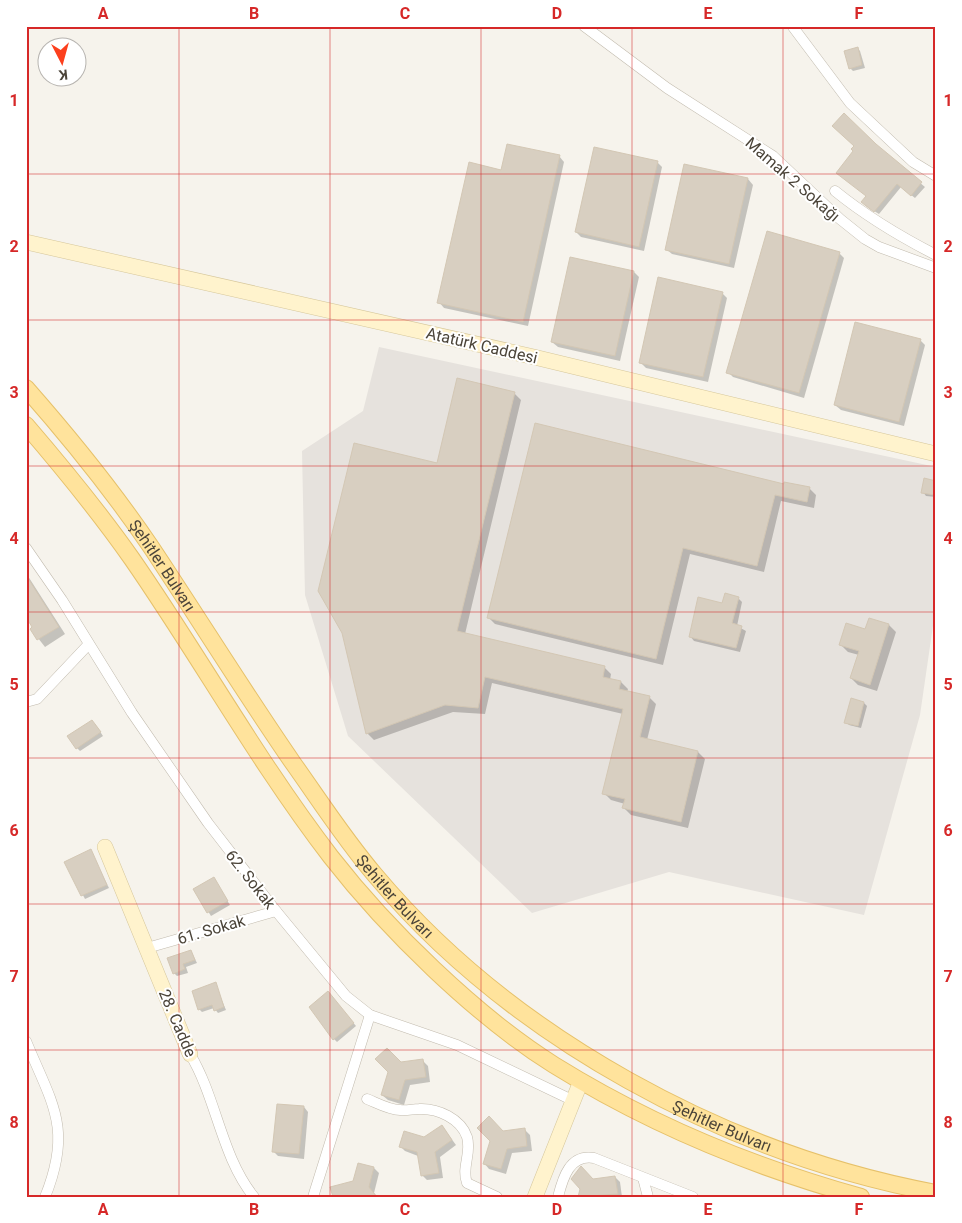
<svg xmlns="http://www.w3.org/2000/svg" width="962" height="1223" font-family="Roboto,sans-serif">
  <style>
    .industrial { fill: #e6e2dd }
    .shadow { fill: #0003 }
    .building { fill: #d8cfc1; stroke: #d3c7b4 }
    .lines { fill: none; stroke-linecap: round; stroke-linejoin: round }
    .street-casing { stroke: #c2bbae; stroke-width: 11 }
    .secondary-casing { stroke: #d6c79b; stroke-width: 16 }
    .primary-casing { stroke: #e6c16a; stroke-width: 18 }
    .street { stroke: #fff; stroke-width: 10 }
    .secondary { stroke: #fff3cd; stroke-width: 15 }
    .primary { stroke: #ffe39c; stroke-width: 16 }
    .grid { fill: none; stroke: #d62828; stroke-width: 1; stroke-opacity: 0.55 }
    .labels { text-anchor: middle; stroke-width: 4; stroke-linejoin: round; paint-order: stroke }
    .street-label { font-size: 16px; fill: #4b4439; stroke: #fff }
    .neatline { fill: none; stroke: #d62828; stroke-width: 2 }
    .grid-label { font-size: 16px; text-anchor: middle; font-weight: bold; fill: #d62828 }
  </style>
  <rect width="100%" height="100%" fill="#f6f3ec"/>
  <path class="industrial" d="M 379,347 L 936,467 L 936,605 L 920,715 L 864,915 L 669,872 L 532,913 L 348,736 L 305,595 L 302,451 L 363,411 Z"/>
  <g class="shadow">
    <path d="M 857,48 L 860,51 L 865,68 L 853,71 L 850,68 Z"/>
    <path d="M 875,145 L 925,187 L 915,198 L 901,187 L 879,214 L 866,206 Z"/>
    <path d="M 559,156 L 564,162 L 528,326 L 444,308 L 439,302 L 502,171 Z"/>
    <path d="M 657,162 L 662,167 L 644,251 L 581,237 L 576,232 Z"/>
    <path d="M 685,166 L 748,179 L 753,185 L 734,268 L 672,254 L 666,249 Z"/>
    <path d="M 839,253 L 844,258 L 804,398 L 733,377 L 728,372 Z"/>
    <path d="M 571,258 L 634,272 L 639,277 L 620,361 L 558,347 L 552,342 Z"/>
    <path d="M 722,293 L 727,298 L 708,382 L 646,368 L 641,363 Z"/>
    <path d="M 920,340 L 925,345 L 904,426 L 841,410 L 835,405 Z"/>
    <path d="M 514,393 L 521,400 L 465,634 L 604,667 L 611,674 L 610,680 L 621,682 L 628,689 L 627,692 L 649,697 L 656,704 L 647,740 L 698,752 L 705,759 L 688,828 L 631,815 L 624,808 L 625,804 L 611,800 L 604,793 L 623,714 L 492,683 L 485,714 L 453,712 L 374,740 L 367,733 L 438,464 Z"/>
    <path d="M 936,482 L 936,497 L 926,496 L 923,492 Z"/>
    <path d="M 785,485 L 809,488 L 816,495 L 814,508 L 781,501 L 764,572 L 690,554 L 663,665 L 495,624 L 488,617 Z"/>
    <path d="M 26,573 L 65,634 L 45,647 L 31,629 L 34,627 L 26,615 Z"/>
    <path d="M 738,598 L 742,602 L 737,626 L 746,631 L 740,652 L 694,641 L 690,636 L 723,604 Z"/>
    <path d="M 870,619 L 889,625 L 896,632 L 877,691 L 858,685 L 851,678 L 859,655 L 848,652 L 841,645 L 866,631 Z"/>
    <path d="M 864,703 L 867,706 L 861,728 L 849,725 L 846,722 Z"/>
    <path d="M 95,724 L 103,736 L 80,751 L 77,748 Z"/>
    <path d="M 90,851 L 109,888 L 85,899 L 66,863 Z"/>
    <path d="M 214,879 L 230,905 L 211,916 L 195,890 Z"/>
    <path d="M 191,951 L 197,963 L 186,967 L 188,973 L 177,976 L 174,973 Z"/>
    <path d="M 215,984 L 226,1010 L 218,1013 L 214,1008 L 202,1012 L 199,1009 Z"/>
    <path d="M 331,996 L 356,1026 L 337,1042 L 334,1039 Z"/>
    <path d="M 423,1061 L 428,1066 L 430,1082 L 410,1085 L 404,1105 L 388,1100 L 382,1095 Z"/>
    <path d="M 304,1107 L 308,1112 L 304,1159 L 278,1156 L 273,1151 Z"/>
    <path d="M 442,1126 L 456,1145 L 440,1157 L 443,1178 L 427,1180 L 422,1175 L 418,1156 L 405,1151 L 400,1146 L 424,1139 Z"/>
    <path d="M 525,1130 L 530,1135 L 532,1151 L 512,1153 L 506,1174 L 489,1169 L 484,1163 L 491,1141 L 503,1132 Z"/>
    <path d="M 374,1168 L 379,1173 L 374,1193 L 377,1197 L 334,1197 Z"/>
    <path d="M 615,1177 L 620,1182 L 622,1197 L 579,1197 L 582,1189 L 593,1180 Z"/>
  </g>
  <g class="building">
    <path d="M 858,47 L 862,65 L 849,69 L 844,51 Z"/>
    <path d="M 844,113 L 876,144 L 922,182 L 911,196 L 897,184 L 874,212 L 861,202 L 866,196 L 836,173 L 853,151 L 851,149 L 854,146 L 832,126 Z"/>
    <path d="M 507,144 L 560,155 L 523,322 L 437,303 L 469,162 L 501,170 Z"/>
    <path d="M 594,147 L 658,161 L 639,247 L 575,232 Z"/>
    <path d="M 684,164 L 748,178 L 729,264 L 665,250 Z"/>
    <path d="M 767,231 L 840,252 L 799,393 L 726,373 Z"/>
    <path d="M 570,257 L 634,271 L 615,356 L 551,342 Z"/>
    <path d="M 658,277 L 723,292 L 703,377 L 639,363 Z"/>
    <path d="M 855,322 L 921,339 L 899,422 L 834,405 Z"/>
    <path d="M 457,378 L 515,392 L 457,631 L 605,666 L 603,677 L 621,681 L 619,689 L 650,696 L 640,737 L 698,751 L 681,822 L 622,808 L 625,799 L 602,794 L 623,709 L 485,677 L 478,708 L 445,705 L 366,734 L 342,633 L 318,591 L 354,443 L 437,463 Z"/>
    <path d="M 535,423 L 784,484 L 784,482 L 810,487 L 807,502 L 775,495 L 757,566 L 683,548 L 656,659 L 487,618 Z"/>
    <path d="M 924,478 L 936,481 L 935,495 L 921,493 Z"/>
    <path d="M 26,575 L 59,627 L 37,640 L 30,629 L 32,627 L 26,617 Z"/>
    <path d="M 725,593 L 739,597 L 732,623 L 742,626 L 736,648 L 689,637 L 698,597 L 722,603 Z"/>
    <path d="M 869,618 L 889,624 L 870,685 L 850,678 L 859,651 L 839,645 L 846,623 L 865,629 Z"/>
    <path d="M 851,698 L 864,702 L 858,726 L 844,723 Z"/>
    <path d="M 92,720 L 101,732 L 76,749 L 67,736 Z"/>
    <path d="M 91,849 L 107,885 L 81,896 L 64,862 Z"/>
    <path d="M 214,877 L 228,901 L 207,913 L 193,889 Z"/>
    <path d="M 191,950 L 195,960 L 183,964 L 185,969 L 173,974 L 167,958 Z"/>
    <path d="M 216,982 L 224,1007 L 214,1011 L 212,1005 L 198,1010 L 192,991 Z"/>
    <path d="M 328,991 L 354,1023 L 333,1040 L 309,1007 Z"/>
    <path d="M 387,1048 L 401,1062 L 423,1059 L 426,1077 L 405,1080 L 399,1100 L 381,1095 L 388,1072 L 375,1059 Z"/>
    <path d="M 277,1104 L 304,1106 L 299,1154 L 272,1152 Z"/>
    <path d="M 489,1116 L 503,1131 L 525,1128 L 527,1146 L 507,1149 L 501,1169 L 483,1164 L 490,1141 L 477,1128 Z"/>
    <path d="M 442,1125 L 452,1140 L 435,1152 L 439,1173 L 421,1176 L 417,1152 L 399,1147 L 404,1131 L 424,1137 Z"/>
    <path d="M 358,1163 L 374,1167 L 369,1187 L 377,1197 L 333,1197 L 330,1187 L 353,1181 Z"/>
    <path d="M 581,1166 L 593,1179 L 615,1176 L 618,1194 L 578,1197 L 580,1189 L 571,1179 Z"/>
  </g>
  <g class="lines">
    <defs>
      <g id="street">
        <path d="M 584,26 L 667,88 L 773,156 L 840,219 L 865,239 L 879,247 L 936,268"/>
        <path d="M 793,27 L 850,103 L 913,162 L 936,176"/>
        <path d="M 835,191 C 867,217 899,236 936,255"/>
        <path d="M 26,548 L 62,600 L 132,713 L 208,823 L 276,911 L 346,996 L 370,1015 L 457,1045 L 572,1100"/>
        <path d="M 26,702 L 37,699 L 88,645"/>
        <path d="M 147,948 L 276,911"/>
        <path d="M 26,1041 C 52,1104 73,1128 45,1197"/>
        <path d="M 190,1054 C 217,1099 221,1156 254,1197"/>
        <path d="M 367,1099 C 377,1103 389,1110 400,1110 C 406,1111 413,1109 419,1109 C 438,1108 461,1119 467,1137 C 472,1153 461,1168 467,1183 L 497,1197"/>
        <path d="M 643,1178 L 648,1197"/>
        <path d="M 313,1197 L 370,1015"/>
        <path d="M 558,1197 C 563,1177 570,1154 594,1158 L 693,1197"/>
      </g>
      <g id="secondary">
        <path d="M 26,242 L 534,357 L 936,454"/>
        <path d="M 105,847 L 190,1054"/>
        <path d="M 535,1197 L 581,1081"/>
      </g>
      <g id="primary">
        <path id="s1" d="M 26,388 C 70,438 113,491 151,547 C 199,619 244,692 293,763 C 320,801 345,840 375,875 C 512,1038 727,1154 936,1193"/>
        <path d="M 26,425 C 63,468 99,512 132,559 C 200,657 258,762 331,857 C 387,929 476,1016 554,1065 C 649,1124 753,1167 861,1197"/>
      </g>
    </defs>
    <use href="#street" class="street-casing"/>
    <use href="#secondary" class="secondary-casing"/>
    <use href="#primary" class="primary-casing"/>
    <use href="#street" class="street"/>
    <use href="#secondary" class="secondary"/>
    <use href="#primary" class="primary"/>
  </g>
  <path class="grid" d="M 179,26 L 179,1197M 330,26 L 330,1197M 481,26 L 481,1197M 632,26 L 632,1197M 783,26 L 783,1197M 26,174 L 936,174M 26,320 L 936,320M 26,466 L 936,466M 26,612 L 936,612M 26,758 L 936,758M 26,904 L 936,904M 26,1050 L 936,1050"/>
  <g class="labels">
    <g class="street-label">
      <text transform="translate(793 179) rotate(41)" y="6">Mamak 2 Sokağı</text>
      <text transform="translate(482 345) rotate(13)" y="6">Atatürk Caddesi</text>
      <text dy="6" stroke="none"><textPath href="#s1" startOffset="224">Şehitler Bulvarı</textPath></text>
      <text transform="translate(251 879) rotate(52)" y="6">62. Sokak</text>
      <text dy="6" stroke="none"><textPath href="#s1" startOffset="629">Şehitler Bulvarı</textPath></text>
      <text transform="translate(211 929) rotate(-16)" y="6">61. Sokak</text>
      <text transform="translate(178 1023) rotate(67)" y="6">28. Cadde</text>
      <text dy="6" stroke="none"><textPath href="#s1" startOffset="1032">Şehitler Bulvarı</textPath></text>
    </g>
  </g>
  <rect width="962" height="1223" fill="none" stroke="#ffffff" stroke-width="55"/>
  <g transform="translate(62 62) rotate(174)"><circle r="24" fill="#ffffff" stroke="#b7b4b0"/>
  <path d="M0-4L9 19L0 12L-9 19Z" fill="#fc3f1d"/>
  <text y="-8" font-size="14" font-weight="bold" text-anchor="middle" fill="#4b4439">K</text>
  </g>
  <rect x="28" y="28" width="906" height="1168" class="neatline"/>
  <g class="grid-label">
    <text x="103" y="19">A</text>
    <text x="254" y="19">B</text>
    <text x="405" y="19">C</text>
    <text x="557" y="19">D</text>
    <text x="708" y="19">E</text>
    <text x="859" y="19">F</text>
    <text x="14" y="106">1</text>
    <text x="948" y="106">1</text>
    <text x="14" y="252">2</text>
    <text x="948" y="252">2</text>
    <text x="14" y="398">3</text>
    <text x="948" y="398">3</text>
    <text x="14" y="544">4</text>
    <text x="948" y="544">4</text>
    <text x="14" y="690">5</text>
    <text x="948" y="690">5</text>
    <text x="14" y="836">6</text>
    <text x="948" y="836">6</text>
    <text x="14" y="982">7</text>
    <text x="948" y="982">7</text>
    <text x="14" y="1128">8</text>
    <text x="948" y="1128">8</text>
    <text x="103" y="1215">A</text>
    <text x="254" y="1215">B</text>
    <text x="405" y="1215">C</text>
    <text x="557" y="1215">D</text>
    <text x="708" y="1215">E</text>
    <text x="859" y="1215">F</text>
  </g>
</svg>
